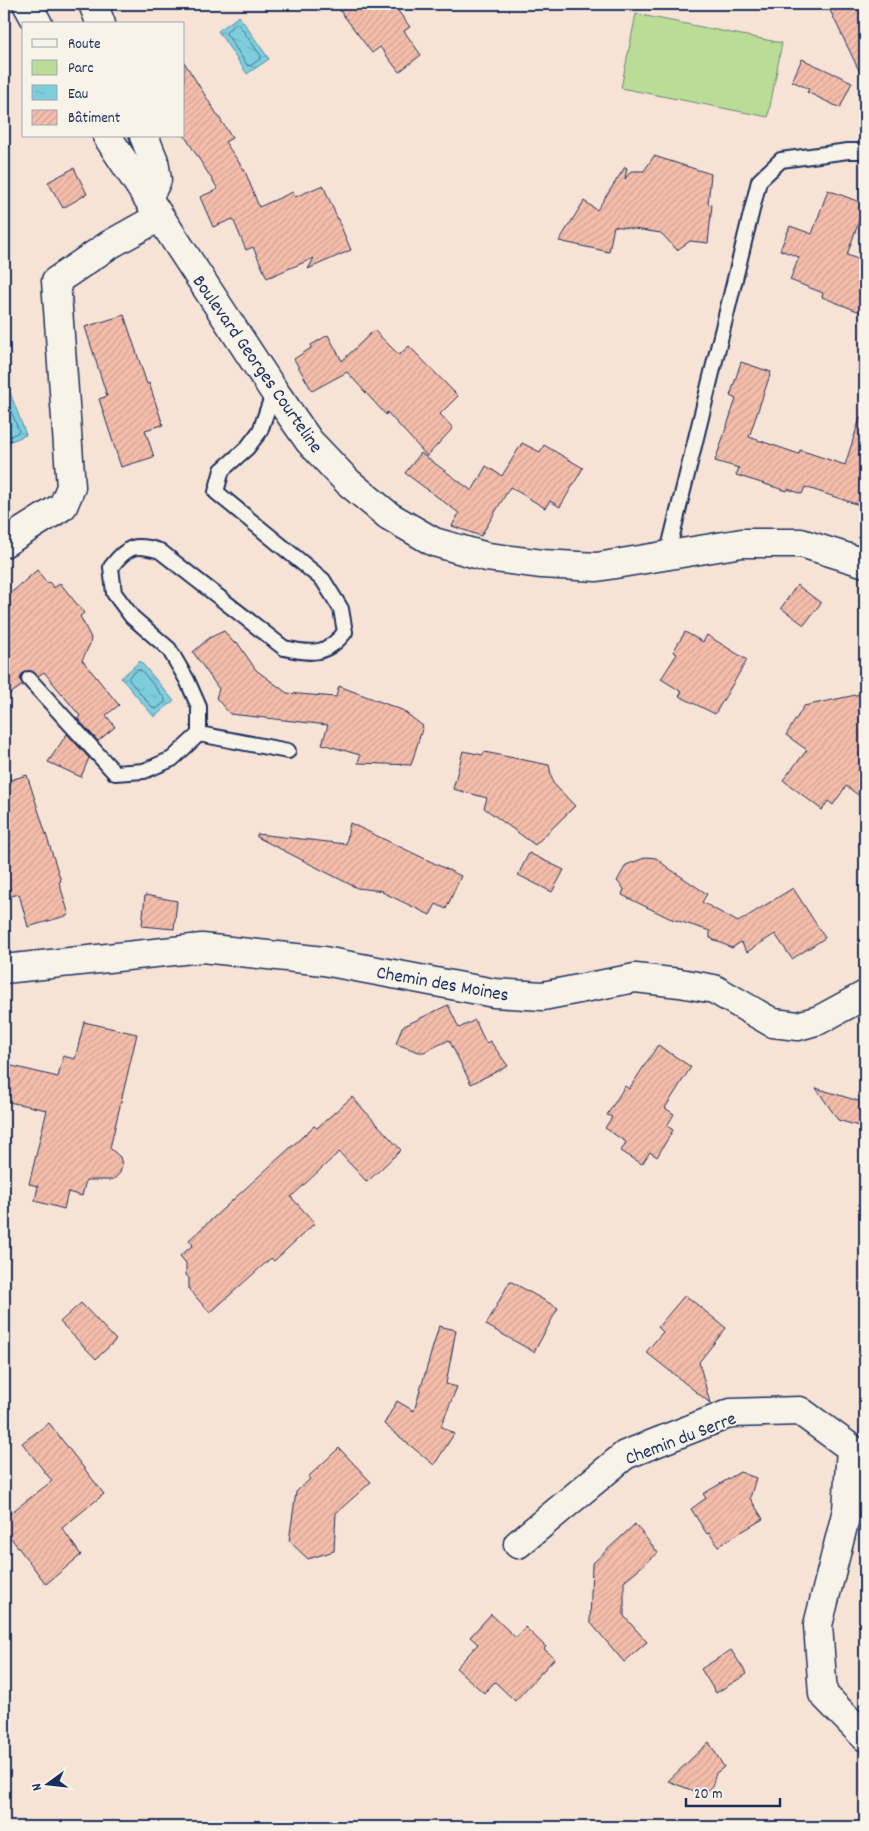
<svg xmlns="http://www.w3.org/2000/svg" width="869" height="1831" font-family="Dekko,sans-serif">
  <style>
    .green { fill: #bbdc96; stroke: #6b867a }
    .water { fill: url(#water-ripples); stroke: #568eaa }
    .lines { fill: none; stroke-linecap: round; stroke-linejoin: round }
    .shore { stroke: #436e90; stroke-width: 1 }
    .building { fill: url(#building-hatch); stroke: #1b2f5e }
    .lane-casing { stroke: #1b2f5e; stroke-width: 18 }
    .street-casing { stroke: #1b2f5e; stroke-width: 31 }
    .secondary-casing { stroke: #1b2f5e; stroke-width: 31 }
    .lane { stroke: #f7f3e8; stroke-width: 14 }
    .street { stroke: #f7f3e8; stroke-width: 28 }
    .secondary { stroke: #f7f3e8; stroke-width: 28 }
    .labels { text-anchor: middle; stroke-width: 4; stroke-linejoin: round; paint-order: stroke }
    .street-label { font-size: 19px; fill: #1b2f5e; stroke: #f7f3e8 }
  </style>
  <defs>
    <pattern id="water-ripples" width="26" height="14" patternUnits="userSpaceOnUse" patternTransform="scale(1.25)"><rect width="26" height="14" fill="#7ecddc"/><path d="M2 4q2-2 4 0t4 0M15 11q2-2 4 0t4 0" fill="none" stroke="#6cb0bf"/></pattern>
    <pattern id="building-hatch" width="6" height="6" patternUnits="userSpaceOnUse" patternTransform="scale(1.25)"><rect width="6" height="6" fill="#f5bdaa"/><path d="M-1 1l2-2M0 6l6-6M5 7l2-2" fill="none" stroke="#d1a395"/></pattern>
  </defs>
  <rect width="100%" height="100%" fill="#f6e3d5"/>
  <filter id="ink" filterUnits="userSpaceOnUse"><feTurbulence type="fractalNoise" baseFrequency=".02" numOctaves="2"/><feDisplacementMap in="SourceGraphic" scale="10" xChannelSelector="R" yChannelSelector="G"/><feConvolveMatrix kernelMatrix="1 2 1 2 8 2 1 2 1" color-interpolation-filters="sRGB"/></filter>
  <g filter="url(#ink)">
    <path class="green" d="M 636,14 L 782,43 L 768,117 L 621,88 Z"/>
    <g class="water">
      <path d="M 239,16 L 269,59 L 247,74 L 218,31 Z"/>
      <path d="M 8,387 L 26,435 L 4,444 L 4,389 Z"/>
      <path d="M 140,661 L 174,701 L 154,717 L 121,678 Z"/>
    </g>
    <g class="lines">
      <g class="shore">
        <path d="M 236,24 L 239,25 L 261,56 L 260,59 L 250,66 L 247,65 L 226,33 L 227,31 Z"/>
        <path d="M 4,393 L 19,431 L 17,433 L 4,439"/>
        <path d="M 138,670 L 141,670 L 165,699 L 165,702 L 156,709 L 153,708 L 129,680 L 129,677 Z"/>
      </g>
    </g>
    <g class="building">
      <path d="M 335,4 L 393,4 L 410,27 L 404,31 L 421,55 L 399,72 L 380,47 L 372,53 Z"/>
      <path d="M 827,4 L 865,4 L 865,83 Z"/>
      <path d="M 802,59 L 852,82 L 840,108 L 807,92 L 809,89 L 792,81 Z"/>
      <path d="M 184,62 L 232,138 L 225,142 L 245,171 L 259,207 L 293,192 L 295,197 L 323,185 L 351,250 L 308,269 L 314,258 L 267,278 L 253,247 L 246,250 L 233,219 L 213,227 L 200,197 L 218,189 L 184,135 Z"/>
      <path d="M 654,156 L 711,174 L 708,204 L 712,205 L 708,243 L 690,241 L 677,250 L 661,233 L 614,226 L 609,252 L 559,241 L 584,201 L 597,210 L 625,167 L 627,168 L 625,179 L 631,171 L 644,171 Z"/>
      <path d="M 74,168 L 87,194 L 63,208 L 48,182 Z"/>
      <path d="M 828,190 L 865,204 L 847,255 L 865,262 L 859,282 L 865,285 L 865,314 L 822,297 L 823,293 L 790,280 L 799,257 L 780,250 L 790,226 L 812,234 Z"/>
      <path d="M 124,315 L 147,384 L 149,383 L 163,425 L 145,430 L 154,457 L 121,467 L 99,399 L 107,396 L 85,327 Z"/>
      <path d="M 374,330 L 399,355 L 409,346 L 458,396 L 440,414 L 453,428 L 427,456 L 387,412 L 386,415 L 347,372 L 312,391 L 294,359 L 311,348 L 311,345 L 328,335 L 342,361 Z"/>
      <path d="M 741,362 L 771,372 L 749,437 L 799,454 L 800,450 L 845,465 L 860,418 L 865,419 L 865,507 L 805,487 L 802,494 L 788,489 L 787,491 L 736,475 L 739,468 L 715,461 L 736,399 L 730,396 Z"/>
      <path d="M 522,443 L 540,452 L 544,445 L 583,468 L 560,507 L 550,501 L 545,508 L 510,487 L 481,536 L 452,526 L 459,513 L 405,473 L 421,453 L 472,491 L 486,466 L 502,476 Z"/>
      <path d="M 37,570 L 47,583 L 49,582 L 54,588 L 60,583 L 84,613 L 80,616 L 91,638 L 90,644 L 82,660 L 119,705 L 106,715 L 115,727 L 98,741 L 78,719 L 80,716 L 44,672 L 38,676 L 31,671 L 24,672 L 20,680 L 23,685 L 4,698 L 4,599 Z"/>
      <path d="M 797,585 L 821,603 L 804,625 L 781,608 Z"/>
      <path d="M 224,631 L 234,643 L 237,642 L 256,670 L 287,693 L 336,697 L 339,686 L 402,710 L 423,726 L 411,765 L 358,763 L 360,755 L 322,744 L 328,725 L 230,714 L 216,698 L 219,689 L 193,652 L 209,638 Z"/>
      <path d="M 685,632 L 703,642 L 707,635 L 747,660 L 715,714 L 679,696 L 682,692 L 661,679 L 677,654 L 673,652 Z"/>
      <path d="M 865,693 L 865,800 L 846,786 L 833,805 L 828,801 L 822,810 L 783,780 L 807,750 L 786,735 L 804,706 Z"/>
      <path d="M 67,734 L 89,758 L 81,777 L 48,762 Z"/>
      <path d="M 463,751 L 483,755 L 484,752 L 549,765 L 553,783 L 575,806 L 535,845 L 484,808 L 487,798 L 453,789 Z"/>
      <path d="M 27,775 L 61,881 L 59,882 L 69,915 L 28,927 L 19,894 L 4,898 L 4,782 Z"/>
      <path d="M 350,823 L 461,876 L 446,909 L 436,904 L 430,915 L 382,892 L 383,891 L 357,888 L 257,837 L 257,834 L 346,844 Z"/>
      <path d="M 529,853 L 564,870 L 552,892 L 518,875 Z"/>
      <path d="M 647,857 L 656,858 L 667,867 L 707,894 L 702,902 L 738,922 L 793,888 L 825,938 L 792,959 L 775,934 L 747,952 L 741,942 L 732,948 L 710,938 L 710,931 L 669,918 L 622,895 L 624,889 L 617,881 L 626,865 Z"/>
      <path d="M 145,895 L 177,901 L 174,929 L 142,926 Z"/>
      <path d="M 448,1005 L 459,1028 L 475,1020 L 486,1043 L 490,1041 L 508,1066 L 471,1084 L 449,1040 L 424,1052 L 419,1052 L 396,1044 L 402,1027 Z"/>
      <path d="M 84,1022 L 137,1034 L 110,1148 L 120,1157 L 122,1165 L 120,1173 L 114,1179 L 110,1180 L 86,1180 L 82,1196 L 68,1192 L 64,1209 L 35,1201 L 38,1186 L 29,1184 L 47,1110 L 4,1101 L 4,1064 L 58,1077 L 63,1056 L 75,1059 Z"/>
      <path d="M 658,1045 L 691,1067 L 665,1108 L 674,1114 L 667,1126 L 673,1130 L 657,1157 L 650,1152 L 642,1164 L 621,1151 L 626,1142 L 605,1128 L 612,1117 L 607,1115 L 625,1086 L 629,1089 Z"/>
      <path d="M 816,1088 L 865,1103 L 865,1128 L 838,1120 Z"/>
      <path d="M 352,1097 L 401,1150 L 367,1182 L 339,1152 L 291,1197 L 315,1223 L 274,1261 L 271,1258 L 210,1313 L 189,1289 L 189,1278 L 186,1275 L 186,1263 L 180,1256 L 193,1245 L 189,1240 L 314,1126 L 317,1128 Z"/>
      <path d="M 510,1281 L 558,1308 L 534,1352 L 486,1325 Z"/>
      <path d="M 685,1295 L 726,1328 L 699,1362 L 710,1403 L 646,1352 L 663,1332 L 658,1327 Z"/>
      <path d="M 81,1303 L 116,1340 L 96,1359 L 60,1322 Z"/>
      <path d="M 439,1326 L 456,1330 L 446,1384 L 457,1387 L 441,1426 L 454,1434 L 434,1465 L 384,1424 L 397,1401 L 414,1411 Z"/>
      <path d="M 49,1423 L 104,1494 L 62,1528 L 81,1555 L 46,1584 L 4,1529 L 4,1518 L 52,1481 L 22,1443 Z"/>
      <path d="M 339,1448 L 371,1482 L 336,1513 L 334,1551 L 308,1559 L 289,1541 L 296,1492 L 310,1479 L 308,1477 Z"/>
      <path d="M 740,1472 L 756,1478 L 750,1498 L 763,1519 L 718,1546 L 709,1533 L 707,1534 L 691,1509 L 706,1498 L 703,1494 Z"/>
      <path d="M 635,1524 L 658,1553 L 624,1581 L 624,1616 L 647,1642 L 624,1662 L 590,1622 L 592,1564 Z"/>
      <path d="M 491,1614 L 516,1638 L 525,1627 L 546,1647 L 544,1649 L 555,1658 L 515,1701 L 495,1682 L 484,1693 L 456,1668 L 478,1644 L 470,1637 Z"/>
      <path d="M 731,1650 L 747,1674 L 716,1693 L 701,1669 Z"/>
      <path d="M 709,1742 L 724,1767 L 716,1773 L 712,1787 L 706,1792 L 699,1793 L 668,1781 Z"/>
    </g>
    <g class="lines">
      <defs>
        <g id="lane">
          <path d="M 274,391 L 260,431 L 247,448 L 222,470 L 216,492 L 323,580 L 341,609 L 345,632 C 326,656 311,654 284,648 L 160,551 C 135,543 127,546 111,567 L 114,593 L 132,617 L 169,649 L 187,680 L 199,707 L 199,734 L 288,751"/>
          <path d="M 667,556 L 759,181 L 781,160 L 848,151 L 865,151"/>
          <path d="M 29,679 L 115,773 L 144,771 L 172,759 L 199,734"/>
        </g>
        <g id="street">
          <path d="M 93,4 L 101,24"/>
          <path d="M 144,136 L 154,161 L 157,180 L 148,198"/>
          <path d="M 4,543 L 63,506 L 71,487 L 56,281 L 109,245 L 159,217"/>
          <path d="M 4,969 L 202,948 L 324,961 L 494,993 L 543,996 L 635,978 L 680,983 L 714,989 L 773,1023 L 798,1026 L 819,1020 L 865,995"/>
          <path d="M 518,1544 L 625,1455 L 731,1413 L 800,1411 L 851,1448 L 847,1510 L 818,1625 L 823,1694 L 865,1737"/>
        </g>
        <g id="secondary">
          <path d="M 27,4 L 38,24"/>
          <path d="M 107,136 L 274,391 L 309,441 L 348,482 L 389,516 L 434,542 L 487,557 L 542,564 L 597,567 L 742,543 L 801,543 L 865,563"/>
        </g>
      </defs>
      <use href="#lane" class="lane-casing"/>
      <use href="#street" class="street-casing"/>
      <use href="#secondary" class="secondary-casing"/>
      <use href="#lane" class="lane"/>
      <use href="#street" class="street"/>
      <use href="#secondary" class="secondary"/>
    </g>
  </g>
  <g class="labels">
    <g class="street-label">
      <text transform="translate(259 363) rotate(55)" y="7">Boulevard Georges Courteline</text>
      <text transform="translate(443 982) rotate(10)" y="7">Chemin des Moines</text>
      <text transform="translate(680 1437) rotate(-21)" y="7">Chemin du Serre</text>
    </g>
  </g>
  <rect width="869" height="1831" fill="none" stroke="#f7f3e8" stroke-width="20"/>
  <rect x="10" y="10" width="849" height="1811" fill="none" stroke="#1b2f5e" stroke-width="2" filter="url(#ink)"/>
  <rect x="22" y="22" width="162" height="115" fill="#f7f3e8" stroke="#9fa5b1"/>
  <rect x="32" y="39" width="25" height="8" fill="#f7f3e8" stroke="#9fa5b1"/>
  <text x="68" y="48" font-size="15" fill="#1b2f5e">Route</text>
  <rect x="32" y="60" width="25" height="15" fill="#bbdc96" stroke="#9fa5b1"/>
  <text x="68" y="72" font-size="15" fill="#1b2f5e">Parc</text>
  <rect x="32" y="85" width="25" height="15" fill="url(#water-ripples)" stroke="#9fa5b1"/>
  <text x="68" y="98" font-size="15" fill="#1b2f5e">Eau</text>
  <rect x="32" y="110" width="25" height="15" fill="url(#building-hatch)" stroke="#9fa5b1"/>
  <text x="68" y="122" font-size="15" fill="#1b2f5e">Bâtiment</text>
  <g transform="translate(48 1784) rotate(255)" stroke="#f7f3e8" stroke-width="4" paint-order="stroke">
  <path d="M0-4L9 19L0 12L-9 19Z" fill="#1b2f5e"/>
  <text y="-8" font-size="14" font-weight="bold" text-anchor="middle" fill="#1b2f5e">N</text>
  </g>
  <path d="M686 1798v8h94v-8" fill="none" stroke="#1b2f5e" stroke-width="2.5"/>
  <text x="694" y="1798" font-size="15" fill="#1b2f5e" stroke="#f7f3e8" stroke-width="4" paint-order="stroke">20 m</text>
</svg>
